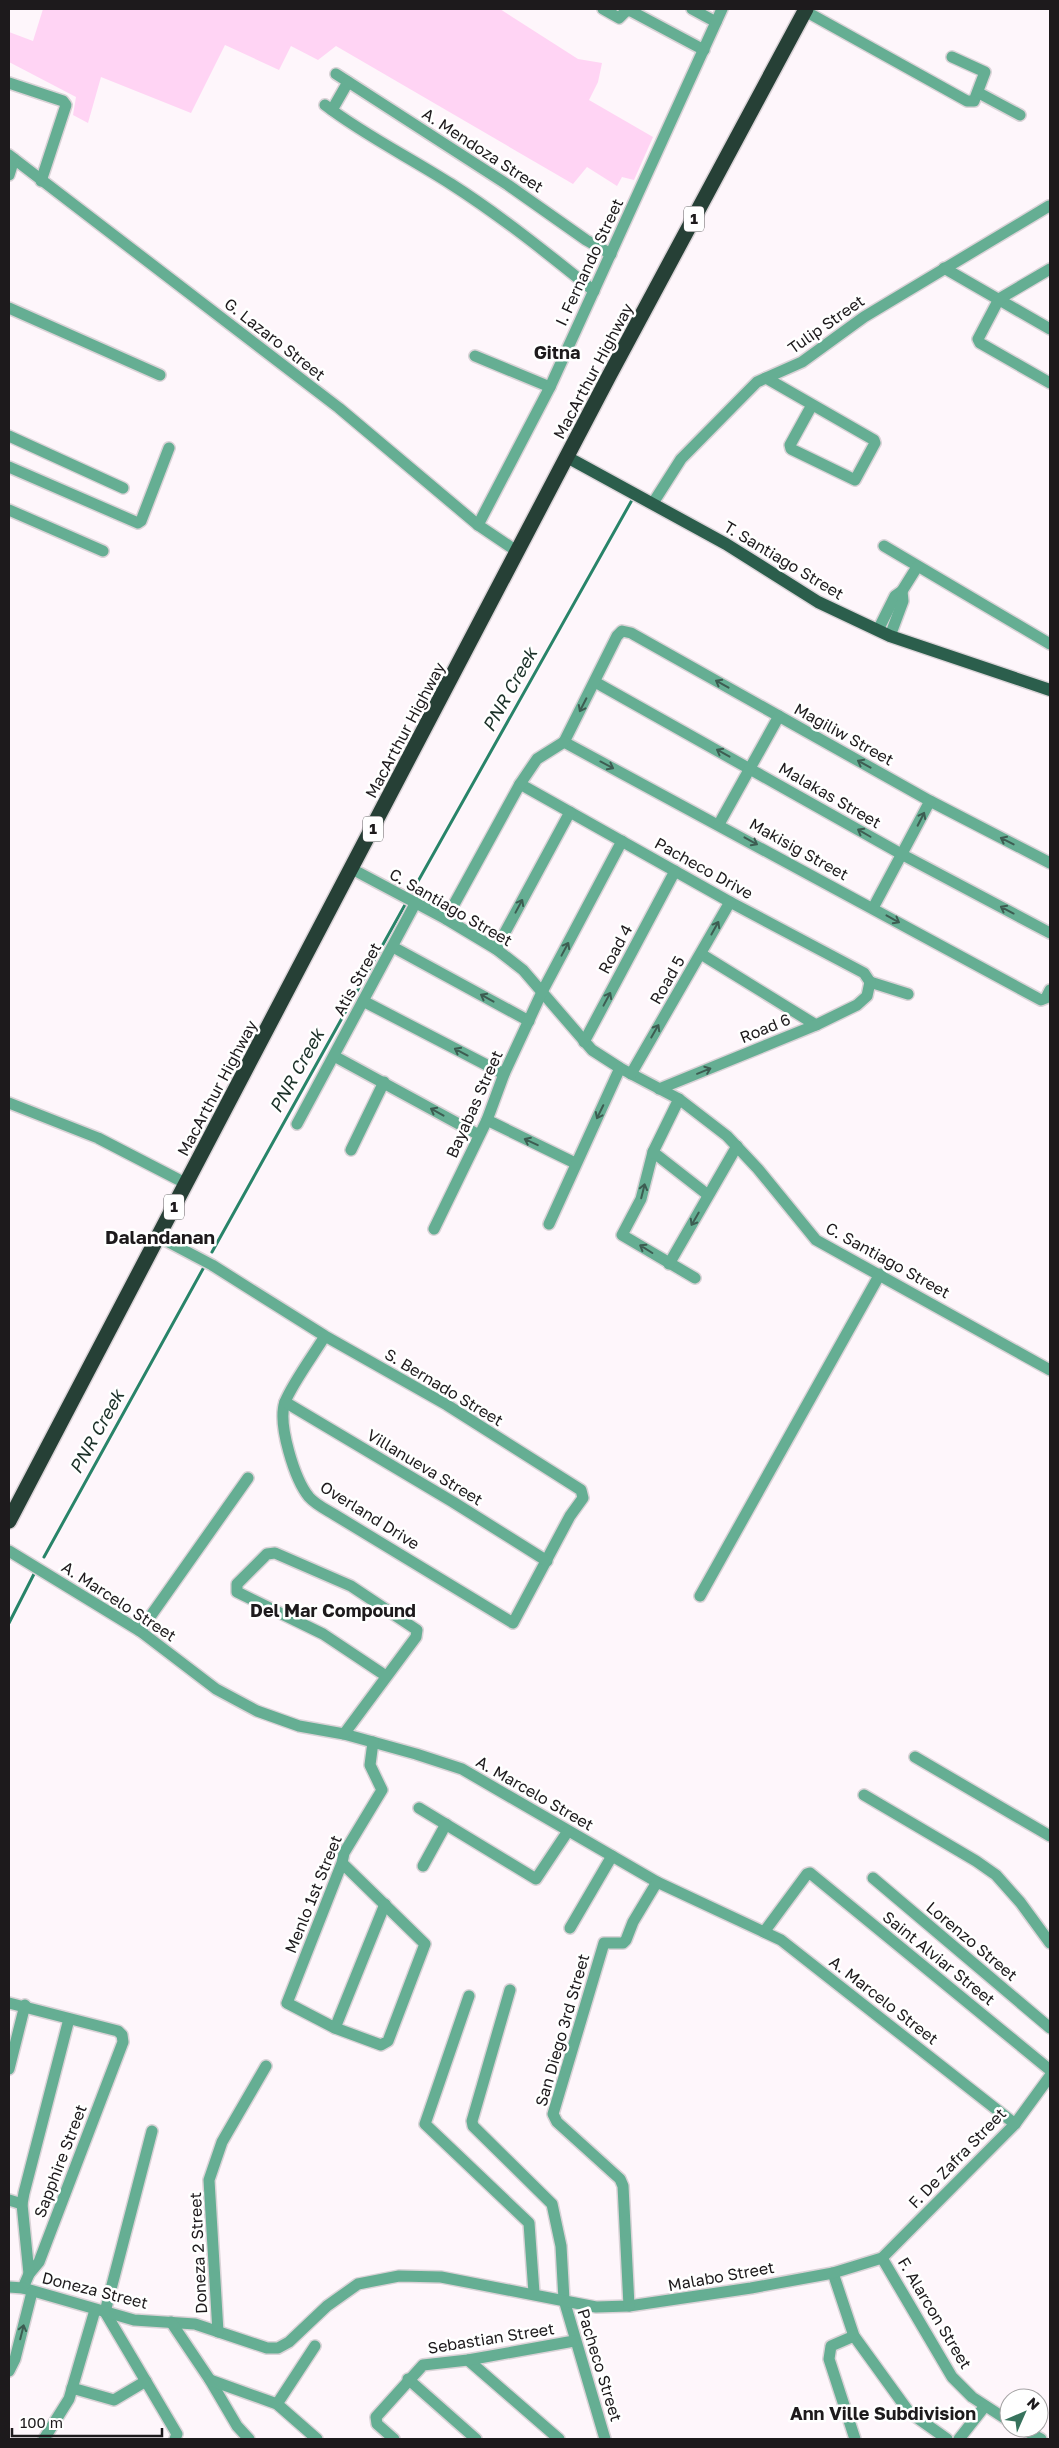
<svg xmlns="http://www.w3.org/2000/svg" width="1059" height="2448" font-family="'Golos Text',sans-serif">
  <style>
    .green { fill: #ffd4f4 }
    .lines { fill: none; stroke-linecap: round; stroke-linejoin: round }
    .stream { stroke: #288469; stroke-width: 3 }
    .minor-casing { stroke: #dad3d7; stroke-width: 14 }
    .major-casing { stroke: #dad3d7; stroke-width: 15 }
    .highway-casing { stroke: #dad3d7; stroke-width: 18 }
    .minor { stroke: #65ae93; stroke-width: 11 }
    .major { stroke: #2b5e4c; stroke-width: 12 }
    .highway { stroke: #264036; stroke-width: 15 }
    .oneway { stroke: #3d5d52 }
    .labels { text-anchor: middle; stroke-width: 5; stroke-linejoin: round; paint-order: stroke }
    .shield { fill: #fff; stroke: #615f60; stroke-width: 1 }
    .shield-label { font-size: 15px; font-weight: bold; fill: #1d1a1c }
    .street-label { font-size: 16px; fill: #1d1a1c; stroke: #fff }
    .neighbourhood-label { font-size: 18px; font-weight: bold; fill: #1d1a1c; stroke: #fff }
    .water-label { font-size: 18px; font-style: italic; fill: #1c3129; stroke: #fff }
    .quarter-label { font-size: 19px; font-weight: bold; fill: #1d1a1c; stroke: #fff }
  </style>
  <rect width="100%" height="100%" fill="#fef6fb"/>
  <path class="green" d="M 43,9 L 500,9 L 578,59 L 602,63 L 598,82 L 589,100 L 653,137 L 634,180 L 622,177 L 617,186 L 587,167 L 573,184 L 336,46 L 318,60 L 291,46 L 279,70 L 225,45 L 191,113 L 101,77 L 88,123 L 73,115 L 76,97 L 9,62 L 9,32 L 33,41 Z"/>
  <g class="lines">
    <g class="stream">
      <path d="M 412,892 L 632,500"/>
      <path d="M 212,1252 L 406,903"/>
      <path d="M 44,1557 L 204,1267"/>
      <path d="M 9,1623 L 35,1572"/>
    </g>
    <defs>
      <g id="minor">
        <path d="M 603,9 L 619,18 L 626,11 L 631,11 L 704,50"/>
        <path d="M 692,9 L 716,22"/>
        <path d="M 805,11 L 967,101 L 974,101 L 985,72 L 952,57"/>
        <path d="M 336,74 L 508,185 L 586,240 L 611,254"/>
        <path d="M 9,83 L 63,101 L 66,105 L 41,181"/>
        <path d="M 979,93 L 1020,115"/>
        <path d="M 325,105 C 364,135 409,157 451,184 C 501,216 547,253 594,291"/>
        <path d="M 332,110 L 348,82"/>
        <path d="M 9,155 L 339,408 L 478,525 L 518,552"/>
        <path d="M 9,175 L 14,159"/>
        <path d="M 944,268 L 1050,329"/>
        <path d="M 1050,269 L 999,299 L 978,339 L 980,343 L 1050,383"/>
        <path d="M 9,308 L 160,375"/>
        <path d="M 475,356 L 550,387"/>
        <path d="M 766,378 L 874,440 L 875,443 L 855,480 L 791,449 L 790,445 L 812,405"/>
        <path d="M 9,436 L 123,488"/>
        <path d="M 9,467 L 138,523 L 141,521 L 169,448"/>
        <path d="M 653,503 L 681,459 L 757,382 L 802,362 L 864,317 L 1049,206"/>
        <path d="M 9,510 L 103,551"/>
        <path d="M 478,525 L 550,387 L 722,9"/>
        <path d="M 884,546 L 1050,644"/>
        <path d="M 878,630 L 895,596 L 902,591 L 917,567"/>
        <path d="M 890,636 L 903,601 L 902,591"/>
        <path d="M 595,682 L 903,855 L 1050,933"/>
        <path d="M 564,742 L 617,636 L 622,631 L 631,633 L 930,801 L 1050,863"/>
        <path d="M 564,742 L 1041,1000 L 1046,998 L 1050,990"/>
        <path d="M 520,784 L 730,902 L 864,973 L 870,982"/>
        <path d="M 719,824 L 779,716"/>
        <path d="M 352,869 L 446,919 L 496,949 L 523,970 L 592,1050 L 620,1068 L 679,1099 L 727,1136 L 758,1169 L 816,1240 L 1050,1370"/>
        <path d="M 873,908 L 930,801"/>
        <path d="M 446,919 L 520,784 L 537,759 L 564,742"/>
        <path d="M 393,947 L 529,1021"/>
        <path d="M 496,949 L 570,812"/>
        <path d="M 701,954 L 816,1025"/>
        <path d="M 870,982 L 908,994"/>
        <path d="M 363,1001 L 504,1074"/>
        <path d="M 584,1042 L 675,871"/>
        <path d="M 334,1056 L 479,1135"/>
        <path d="M 631,1074 L 730,902"/>
        <path d="M 659,1089 L 816,1025 L 857,1005 L 867,996 L 870,982"/>
        <path d="M 679,1099 L 653,1152 L 641,1199 L 622,1235 L 695,1278"/>
        <path d="M 9,1103 L 98,1138 L 187,1184"/>
        <path d="M 487,1120 L 575,1163"/>
        <path d="M 297,1124 L 416,902"/>
        <path d="M 351,1150 L 384,1082"/>
        <path d="M 653,1152 L 708,1195"/>
        <path d="M 549,1224 L 620,1068"/>
        <path d="M 434,1229 L 487,1120 L 504,1074 L 542,992 L 622,841"/>
        <path d="M 159,1237 L 212,1265 L 325,1336 L 447,1405 L 581,1490 L 583,1498 L 570,1516 L 513,1623 L 335,1515 C 327,1510 316,1505 309,1497 C 295,1480 277,1424 285,1402 C 292,1384 314,1354 325,1336"/>
        <path d="M 669,1264 L 737,1146"/>
        <path d="M 285,1402 L 453,1502 L 547,1561"/>
        <path d="M 9,1551 L 140,1631 L 216,1689 L 257,1711 L 299,1726 L 344,1734 L 416,1754 L 462,1769 L 657,1882 L 781,1940 L 1015,2124"/>
        <path d="M 700,1596 L 880,1274"/>
        <path d="M 140,1631 L 248,1478"/>
        <path d="M 344,1734 L 416,1637 L 417,1630 L 351,1586 L 275,1553 L 267,1554 L 237,1584 L 237,1592 L 323,1634 L 386,1676"/>
        <path d="M 915,1757 L 1050,1836"/>
        <path d="M 864,1795 L 976,1861 L 996,1875 L 1020,1902 L 1050,1943"/>
        <path d="M 419,1808 L 536,1879 L 568,1831"/>
        <path d="M 342,1863 L 425,1944 L 388,2041 L 381,2045 L 335,2028 L 287,2003 L 342,1863 L 344,1853 L 382,1790 L 370,1765 L 373,1742"/>
        <path d="M 423,1866 L 446,1824"/>
        <path d="M 873,1878 L 1050,2028"/>
        <path d="M 570,1928 L 612,1856"/>
        <path d="M 764,1932 L 807,1874 L 810,1873 L 1050,2070"/>
        <path d="M 510,1990 L 472,2121 L 473,2126 L 552,2204 L 561,2246 L 564,2300 L 605,2439"/>
        <path d="M 469,1996 L 425,2124 L 529,2223 L 534,2293"/>
        <path d="M 9,2003 L 118,2031 L 122,2035 L 123,2042 L 39,2262 L 29,2274 L 23,2288"/>
        <path d="M 335,2028 L 385,1904"/>
        <path d="M 9,2069 L 25,2005"/>
        <path d="M 152,2131 L 105,2312 L 177,2434 L 175,2439"/>
        <path d="M 9,2200 L 22,2204"/>
        <path d="M 882,2258 L 952,2377 L 972,2397 L 1009,2421"/>
        <path d="M 833,2273 L 854,2336 L 909,2412 L 947,2439"/>
        <path d="M 29,2274 L 22,2204 L 24,2193 L 69,2019"/>
        <path d="M 9,2287 L 23,2288 L 134,2320 L 195,2324 L 267,2348 L 278,2348 L 289,2342 L 327,2306 L 358,2284 L 399,2276 L 441,2277 L 596,2307 L 629,2306 L 751,2288 L 833,2273 L 882,2258 L 1015,2124 L 1050,2076"/>
        <path d="M 629,2306 L 623,2186 L 620,2179 L 557,2122 L 553,2114 L 604,1943 L 623,1943 L 626,1940 L 633,1922 L 657,1882"/>
        <path d="M 171,2322 L 210,2380 L 237,2426 L 249,2439"/>
        <path d="M 218,2332 L 209,2180 L 222,2142 L 266,2066"/>
        <path d="M 854,2336 L 831,2346 L 829,2359 L 855,2439"/>
        <path d="M 468,2360 L 559,2439"/>
        <path d="M 9,2371 L 15,2359 L 32,2292"/>
        <path d="M 408,2379 L 476,2439"/>
        <path d="M 210,2380 L 277,2404 L 317,2439"/>
        <path d="M 72,2388 L 114,2400 L 146,2381"/>
        <path d="M 277,2404 L 315,2346"/>
        <path d="M 1021,2428 L 1041,2439"/>
        <path d="M 44,2439 L 69,2399 L 95,2310"/>
        <path d="M 394,2439 L 377,2424 L 376,2417 L 423,2365 L 468,2360 L 574,2341"/>
        <path d="M 959,2439 L 985,2406"/>
      </g>
      <path id="major" d="M 567,457 L 726,544 L 818,602 L 890,636 L 1050,690"/>
      <path id="highway" d="M 9,1521 L 609,376 L 806,9"/>
    </defs>
    <use href="#minor" class="minor-casing"/>
    <use href="#major" class="major-casing"/>
    <use href="#highway" class="highway-casing"/>
    <use href="#minor" class="minor"/>
    <use href="#major" class="major"/>
    <use href="#highway" class="highway"/>
  </g>
  <defs><path id="oneway-shaft" d="M-6 0H5M1.5-3L5.5 0L1.5 3" fill="none" stroke-width="1.6" stroke-linecap="round" stroke-linejoin="round" transform="scale(1.25)"/></defs>
  <g class="oneway">
    <use href="#oneway-shaft" transform="translate(722 684) rotate(-151)"/>
    <use href="#oneway-shaft" transform="translate(583 705) rotate(117)"/>
    <use href="#oneway-shaft" transform="translate(723 753) rotate(-151)"/>
    <use href="#oneway-shaft" transform="translate(864 764) rotate(-151)"/>
    <use href="#oneway-shaft" transform="translate(607 765) rotate(28)"/>
    <use href="#oneway-shaft" transform="translate(921 819) rotate(-63)"/>
    <use href="#oneway-shaft" transform="translate(864 833) rotate(-150)"/>
    <use href="#oneway-shaft" transform="translate(751 841) rotate(29)"/>
    <use href="#oneway-shaft" transform="translate(1007 841) rotate(-153)"/>
    <use href="#oneway-shaft" transform="translate(519 906) rotate(-62)"/>
    <use href="#oneway-shaft" transform="translate(1007 910) rotate(-152)"/>
    <use href="#oneway-shaft" transform="translate(893 919) rotate(29)"/>
    <use href="#oneway-shaft" transform="translate(715 928) rotate(-61)"/>
    <use href="#oneway-shaft" transform="translate(565 949) rotate(-62)"/>
    <use href="#oneway-shaft" transform="translate(487 998) rotate(-151)"/>
    <use href="#oneway-shaft" transform="translate(607 999) rotate(-62)"/>
    <use href="#oneway-shaft" transform="translate(655 1031) rotate(-60)"/>
    <use href="#oneway-shaft" transform="translate(461 1052) rotate(-152)"/>
    <use href="#oneway-shaft" transform="translate(704 1071) rotate(-22)"/>
    <use href="#oneway-shaft" transform="translate(437 1112) rotate(-151)"/>
    <use href="#oneway-shaft" transform="translate(600 1112) rotate(116)"/>
    <use href="#oneway-shaft" transform="translate(531 1142) rotate(-155)"/>
    <use href="#oneway-shaft" transform="translate(643 1191) rotate(-76)"/>
    <use href="#oneway-shaft" transform="translate(695 1219) rotate(120)"/>
    <use href="#oneway-shaft" transform="translate(646 1249) rotate(-148)"/>
    <use href="#oneway-shaft" transform="translate(22 2332) rotate(-76)"/>
  </g>
  <g class="labels">
    <g class="shield">
      <rect x="684" y="206.5" width="20" height="25" rx="4"/>
      <rect x="363" y="816.5" width="20" height="25" rx="4"/>
      <rect x="164" y="1194.5" width="20" height="25" rx="4"/>
    </g>
    <g class="shield-label">
      <text x="694" y="224">1</text>
      <text x="373" y="834">1</text>
      <text x="174" y="1212">1</text>
    </g>
    <g class="street-label">
      <text transform="translate(483 150) rotate(33)" y="6">A. Mendoza Street</text>
      <text transform="translate(589 262) rotate(-65)" y="6">I. Fernando Street</text>
      <text transform="translate(826 324) rotate(-35)" y="6">Tulip Street</text>
      <text transform="translate(275 339) rotate(38)" y="6">G. Lazaro Street</text>
      <text transform="translate(593 371) rotate(-62)" y="6">MacArthur Highway</text>
      <text transform="translate(784 560) rotate(31)" y="6">T. Santiago Street</text>
      <text transform="translate(405 730) rotate(-62)" y="6">MacArthur Highway</text>
      <text transform="translate(844 734) rotate(29)" y="6">Magiliw Street</text>
      <text transform="translate(830 795) rotate(30)" y="6">Malakas Street</text>
      <text transform="translate(799 849) rotate(29)" y="6">Makisig Street</text>
      <text transform="translate(704 868) rotate(29)" y="6">Pacheco Drive</text>
      <text transform="translate(451 907) rotate(30)" y="6">C. Santiago Street</text>
      <text transform="translate(615 949) rotate(-62)" y="6">Road 4</text>
      <text transform="translate(357 979) rotate(-61)" y="6">Atis Street</text>
      <text transform="translate(667 980) rotate(-60)" y="6">Road 5</text>
      <text transform="translate(765 1028) rotate(-22)" y="6">Road 6</text>
      <text transform="translate(217 1088) rotate(-62)" y="6">MacArthur Highway</text>
      <text transform="translate(474 1104) rotate(-66)" y="6">Bayabas Street</text>
      <text transform="translate(888 1260) rotate(29)" y="6">C. Santiago Street</text>
      <text transform="translate(444 1387) rotate(31)" y="6">S. Bernado Street</text>
      <text transform="translate(425 1467) rotate(31)" y="6">Villanueva Street</text>
      <text transform="translate(370 1515) rotate(32)" y="6">Overland Drive</text>
      <text transform="translate(119 1601) rotate(33)" y="6">A. Marcelo Street</text>
      <text transform="translate(535 1793) rotate(30)" y="6">A. Marcelo Street</text>
      <text transform="translate(313 1894) rotate(-68)" y="6">Menlo 1st Street</text>
      <text transform="translate(972 1941) rotate(40)" y="6">Lorenzo Street</text>
      <text transform="translate(939 1958) rotate(39)" y="6">Saint Alviar Street</text>
      <text transform="translate(884 2000) rotate(38)" y="6">A. Marcelo Street</text>
      <text transform="translate(562 2030) rotate(-74)" y="6">San Diego 3rd Street</text>
      <text transform="translate(957 2158) rotate(-46)" y="6">F. De Zafra Street</text>
      <text transform="translate(60 2161) rotate(-69)" y="6">Sapphire Street</text>
      <text transform="translate(198 2253) rotate(-93)" y="6">Doneza 2 Street</text>
      <text transform="translate(721 2276) rotate(-10)" y="6">Malabo Street</text>
      <text transform="translate(95 2290) rotate(14)" y="6">Doneza Street</text>
      <text transform="translate(935 2313) rotate(59)" y="6">F. Alarcon Street</text>
      <text transform="translate(491 2338) rotate(-9)" y="6">Sebastian Street</text>
      <text transform="translate(600 2365) rotate(73)" y="6">Pacheco Street</text>
    </g>
    <g class="neighbourhood-label">
      <text x="557" y="359">Gitna</text>
      <text x="333" y="1617">Del Mar Compound</text>
      <text x="883" y="2420">Ann Ville Subdivision</text>
    </g>
    <g class="water-label">
      <text transform="translate(510 690) rotate(-61)" y="6">PNR Creek</text>
      <text transform="translate(297 1071) rotate(-61)" y="6">PNR Creek</text>
      <text transform="translate(97 1432) rotate(-61)" y="6">PNR Creek</text>
    </g>
    <g class="quarter-label">
      <text x="160" y="1244">Dalandanan</text>
    </g>
  </g>
  <rect width="1059" height="2448" fill="none" stroke="#1d1a1c" stroke-width="20"/>
  <g transform="translate(1024 2413) rotate(45)"><circle r="24" fill="#ffffff" stroke="#a5a3a4"/>
  <path d="M0-4L9 19L0 12L-9 19Z" fill="#37735d"/>
  <text y="-8" font-size="14" font-weight="bold" text-anchor="middle" fill="#1d1a1c">N</text>
  </g>
  <path d="M12 2428v8h150v-8" fill="none" stroke="#1d1a1c" stroke-width="2.5"/>
  <text x="20" y="2428" font-size="15" fill="#1d1a1c" stroke="#ffffff" stroke-width="4" paint-order="stroke">100 m</text>
</svg>
